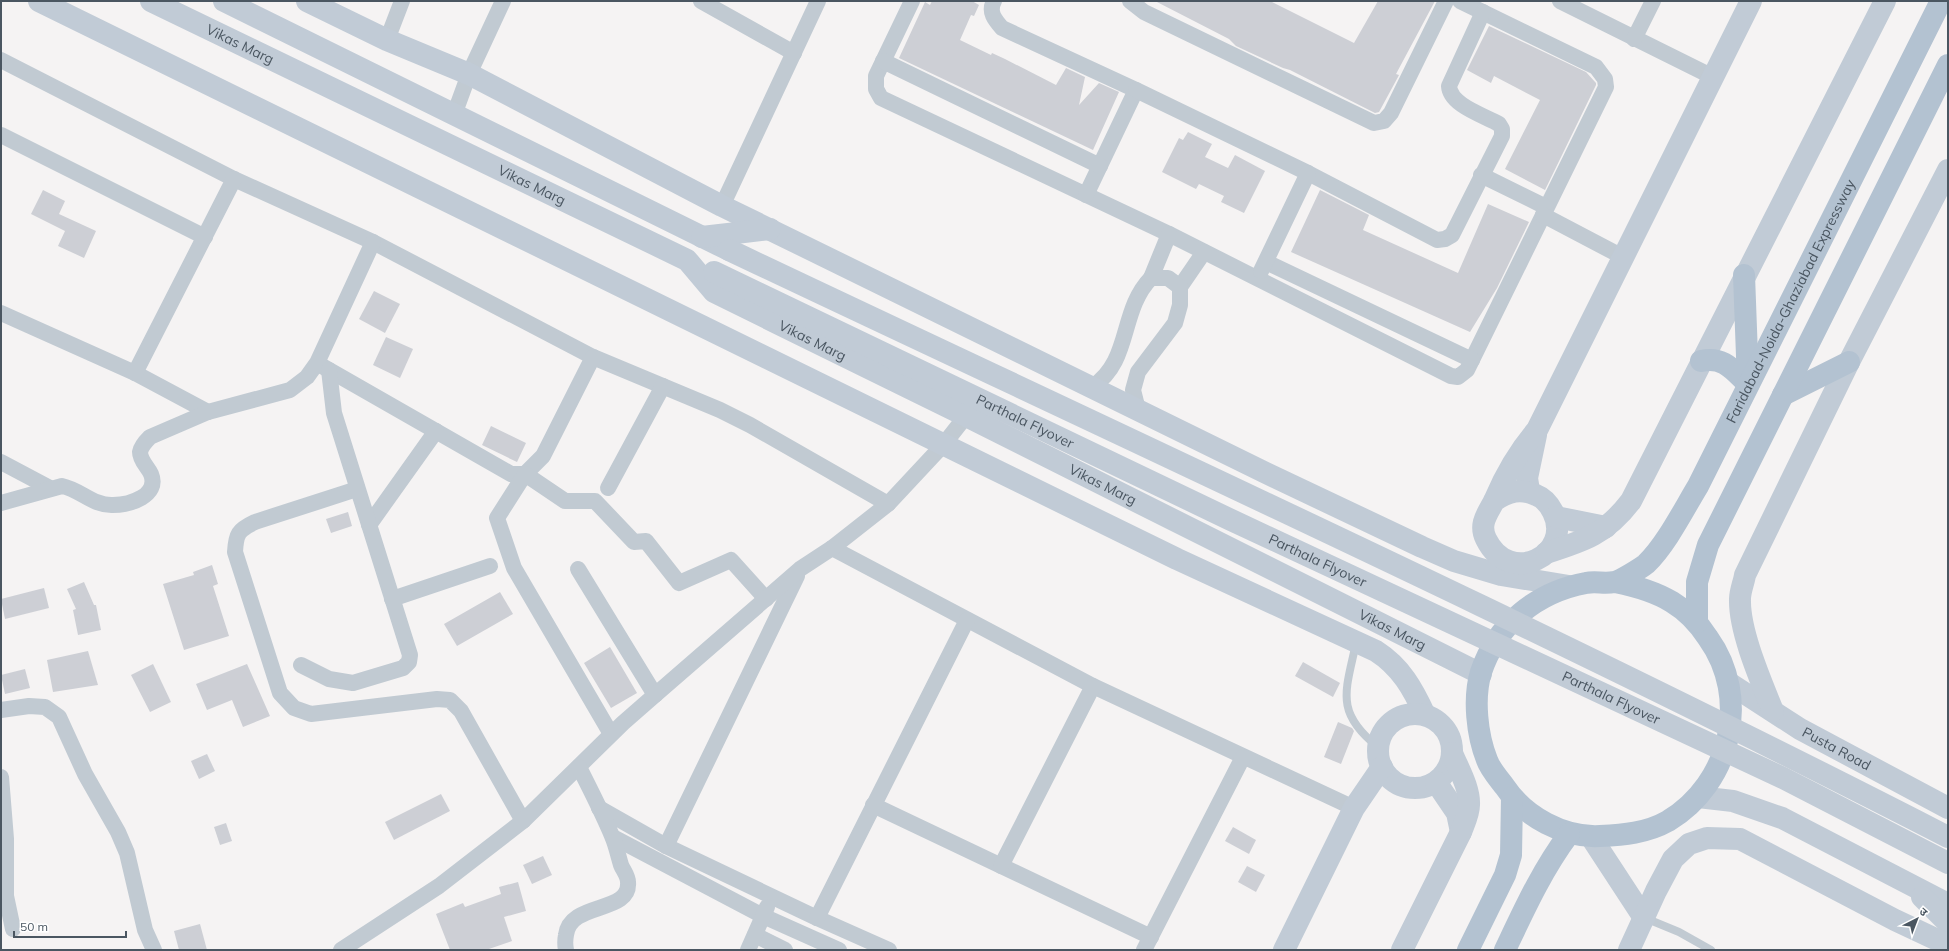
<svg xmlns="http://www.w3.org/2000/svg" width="1949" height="951" font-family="Mulish,'Noto Sans Devanagari',sans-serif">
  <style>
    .building { fill: #cdcfd5 }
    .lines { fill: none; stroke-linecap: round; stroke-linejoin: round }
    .lane { stroke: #c1cad2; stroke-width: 8 }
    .street { stroke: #c1cad2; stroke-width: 16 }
    .secondary { stroke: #c1cbd6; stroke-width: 22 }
    .primary { stroke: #b3c2d1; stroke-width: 22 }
    .secondary-bridge { stroke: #c1cbd6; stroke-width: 22 }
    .labels { text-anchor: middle; stroke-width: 3; stroke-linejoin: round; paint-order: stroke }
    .street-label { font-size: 14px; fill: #4a5661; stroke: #fff }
  </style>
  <rect width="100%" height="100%" fill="#f5f3f3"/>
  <g class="building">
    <path d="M 932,1 L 972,1 L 979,5 L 974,16 L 971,15 L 960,40 L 991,55 L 992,53 L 1005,59 L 1056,85 L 1066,68 L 1085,77 L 1079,105 L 1099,83 L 1119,92 L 1093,150 L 899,58 L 925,2 L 930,5 Z"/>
    <path d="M 1155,1 L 1270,1 L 1354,43 L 1378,1 L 1435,1 L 1396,74 L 1399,75 L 1398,77 L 1379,112 L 1375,113 L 1290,70 L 1283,68 L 1236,46 L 1229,39 Z"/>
    <path d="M 1489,26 L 1586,72 L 1596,83 L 1596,85 L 1545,190 L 1505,169 L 1540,100 L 1494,76 L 1491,83 L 1467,70 Z"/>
    <path d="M 1188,132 L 1212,144 L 1205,157 L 1228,168 L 1235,155 L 1265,171 L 1244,213 L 1221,202 L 1224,196 L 1199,184 L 1196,189 L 1162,172 L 1179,138 L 1183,140 Z"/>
    <path d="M 43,190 L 65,201 L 59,214 L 96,231 L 84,258 L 58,246 L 65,231 L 31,214 Z"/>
    <path d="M 1320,190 L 1369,215 L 1363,230 L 1458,273 L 1488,204 L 1529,222 L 1497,288 L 1470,332 L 1291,252 Z"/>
    <path d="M 374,291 L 400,304 L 385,333 L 359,319 Z"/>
    <path d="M 386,337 L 413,349 L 400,378 L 373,365 Z"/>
    <path d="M 491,426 L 526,443 L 517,462 L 482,445 Z"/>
    <path d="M 348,512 L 352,526 L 331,533 L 326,519 Z"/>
    <path d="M 212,565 L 218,584 L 213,586 L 229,636 L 184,650 L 163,584 L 194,575 L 193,572 Z"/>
    <path d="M 84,582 L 94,605 L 96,605 L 101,630 L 78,635 L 73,610 L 76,609 L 67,589 Z"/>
    <path d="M 44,588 L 49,608 L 5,619 L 1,599 Z"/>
    <path d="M 500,592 L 513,614 L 457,646 L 444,624 Z"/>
    <path d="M 610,647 L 637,693 L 611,708 L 584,663 Z"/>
    <path d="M 88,651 L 98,685 L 53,692 L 47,660 Z"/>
    <path d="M 1303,662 L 1340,683 L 1333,697 L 1295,676 Z"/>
    <path d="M 153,664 L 171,702 L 150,712 L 131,675 Z"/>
    <path d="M 247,664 L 270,716 L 243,727 L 232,700 L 207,710 L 196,684 Z"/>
    <path d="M 25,669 L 30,688 L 5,694 L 1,675 Z"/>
    <path d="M 1338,722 L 1352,728 L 1354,731 L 1341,764 L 1324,757 Z"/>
    <path d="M 207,754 L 215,771 L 199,779 L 191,761 Z"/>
    <path d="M 441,794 L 450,811 L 394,840 L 385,822 Z"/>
    <path d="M 226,823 L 232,841 L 220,845 L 214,827 Z"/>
    <path d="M 1233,827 L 1256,840 L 1249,854 L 1225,841 Z"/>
    <path d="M 543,856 L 552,875 L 532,884 L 523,865 Z"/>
    <path d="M 1247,866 L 1265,875 L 1256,892 L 1238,882 Z"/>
    <path d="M 518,882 L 526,911 L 504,917 L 512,941 L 486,950 L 450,950 L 436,914 L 463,903 L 465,907 L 501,894 L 499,887 Z"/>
    <path d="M 200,924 L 207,950 L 179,950 L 174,931 Z"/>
  </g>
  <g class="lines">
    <g class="lane">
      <path d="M 1356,643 C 1346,691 1334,712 1378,747"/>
      <path d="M 1645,918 L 1679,932 L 1711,950"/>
    </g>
    <g class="street">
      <path d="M 701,1 L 794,53"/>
      <path d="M 912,1 L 876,76 L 876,89 L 881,98 L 1169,234 L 1451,376 L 1458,377 L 1467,370 L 1470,364 L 1606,87 L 1605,79 L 1596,67 L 1460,1"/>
      <path d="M 994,1 C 988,12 995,20 1002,28 L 1136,90 L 1086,195"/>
      <path d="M 1130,1 L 1144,12 L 1374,123 L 1384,121 L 1391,113 L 1446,1"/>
      <path d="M 1560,1 L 1713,77"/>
      <path d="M 1634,39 L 1653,1"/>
      <path d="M 387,40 L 402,1"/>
      <path d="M 1,60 L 234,179 L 373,242 L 593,357 L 720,410 L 750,425 L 888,504"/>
      <path d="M 883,61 L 1100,166"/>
      <path d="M 1136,90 L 1308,173 L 1437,240 L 1445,239 L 1452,235 L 1502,136 L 1502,129 L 1499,124 C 1483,115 1450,105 1449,86 L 1483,12"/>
      <path d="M 454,115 L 469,74 L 503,1"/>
      <path d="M 1,135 L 205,237"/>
      <path d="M 1481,175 L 1546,207"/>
      <path d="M 722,206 L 818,1"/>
      <path d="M 1543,215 L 1623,257"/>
      <path d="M 1266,262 L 1472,360"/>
      <path d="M 1261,271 L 1308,173"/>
      <path d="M 1151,278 L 1169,234"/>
      <path d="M 1180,287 L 1204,252"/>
      <path d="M 1,313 L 135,373 L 208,412"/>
      <path d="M 322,366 L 511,474 L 525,474 L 543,456 L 593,357"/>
      <path d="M 135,373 L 234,179"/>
      <path d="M 1092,387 C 1132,361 1119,311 1151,278 L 1168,278 L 1180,287 L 1180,305 L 1175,323 L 1138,372 L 1133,390 L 1138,410"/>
      <path d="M 1,462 L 50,488"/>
      <path d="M 608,488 L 663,386"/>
      <path d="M 357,489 L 255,522 C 238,530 236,534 235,552 L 280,693 L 294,708 L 311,714 L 437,699 L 450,700 L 461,711 L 523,821"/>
      <path d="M 1,503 L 62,486 C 81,490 93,506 113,505 C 129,505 160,496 151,474 C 148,467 140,461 140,452 C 141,446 146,441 150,437 L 208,412 L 290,390 L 307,377 L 317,363 L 373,242"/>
      <path d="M 369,525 L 436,431"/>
      <path d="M 832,548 L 1093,686 L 1354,808"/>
      <path d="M 578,569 L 655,695"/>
      <path d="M 392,599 L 490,566"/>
      <path d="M 301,665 L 329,679 L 353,683 L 403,668 L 409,662 L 410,655 L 334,413 L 329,370"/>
      <path d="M 1,710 L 29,706 L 45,707 L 59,717 L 85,774 L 118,832 L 127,853 L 145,930 L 154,950"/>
      <path d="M 611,734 L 514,568 L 497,518 L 525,474 L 565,501 L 595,501 L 634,542 L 646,541 L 679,583 L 731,560 L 766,599"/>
      <path d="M 1,777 L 6,839 L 6,896 L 13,929"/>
      <path d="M 873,805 L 1151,937"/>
      <path d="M 599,808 L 666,846 L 817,918 L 889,950"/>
      <path d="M 613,837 L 763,916 L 839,950"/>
      <path d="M 666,846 L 797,576"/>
      <path d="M 1001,866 L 1093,686"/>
      <path d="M 817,918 L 967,620"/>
      <path d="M 755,935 L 785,950"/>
      <path d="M 341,950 L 439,886 L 523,821 L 623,723 L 655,695 L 800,569 L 832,548 L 888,504 L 944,444 L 966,416"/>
      <path d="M 566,950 C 565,945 565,940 566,935 C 570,901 631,914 628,882 C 628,876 623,870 621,865 C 618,855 616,845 612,836 C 602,812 590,789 579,767"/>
      <path d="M 748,950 L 767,907"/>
      <path d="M 1144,950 L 1243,757"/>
    </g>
    <g class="secondary">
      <path d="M 39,1 L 1177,559 L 1376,651 C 1401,667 1413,689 1425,715"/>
      <path id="s1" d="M 151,1 L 687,260 L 714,292 L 966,416 L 1481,674"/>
      <path d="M 224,1 L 729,250"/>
      <path d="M 307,1 L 387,40 L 469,74 L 722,206 L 1266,473 L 1422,547 L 1454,561 L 1501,575 L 1569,586"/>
      <path d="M 702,237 L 770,229"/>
      <path d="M 1529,491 L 1527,478 L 1536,435"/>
      <path d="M 1494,501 C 1508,491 1521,488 1536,495 C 1544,498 1549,504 1553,512 C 1574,554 1510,588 1486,539 C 1478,523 1489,512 1495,499 C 1506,473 1519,451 1537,430 L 1751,1"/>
      <path d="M 1556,517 L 1606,527"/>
      <path d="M 1546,553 C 1584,541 1606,534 1631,501 L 1885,1"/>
      <path id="s2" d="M 1729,683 L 1800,729 L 1948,808"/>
      <path d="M 1773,711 C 1761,681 1739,631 1740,599 C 1740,591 1744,582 1745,575 L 1849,362 L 1948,170"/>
      <circle cx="1415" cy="751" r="37"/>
      <path d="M 1436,782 L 1457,813 L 1461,832"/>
      <path d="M 1698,797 L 1733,801 L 1782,818 L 1948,904"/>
      <path d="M 1591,837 L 1644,918"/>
      <path d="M 1922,897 L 1948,923"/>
      <path d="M 1284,950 L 1354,808 L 1382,767"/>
      <path d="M 1402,950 L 1461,832 C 1464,824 1469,814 1469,805 C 1470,788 1458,768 1452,753"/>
      <path d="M 1629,950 L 1656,891 L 1673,859 L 1689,844 L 1707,838 L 1740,839 L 1895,920 L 1948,945"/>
    </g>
    <g class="primary">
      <path d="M 1744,275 L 1748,383"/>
      <path d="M 1701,361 C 1724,356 1733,370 1748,384"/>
      <path d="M 1783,395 L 1849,362"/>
      <path id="s3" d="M 1615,582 C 1635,586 1654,591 1672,602 C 1687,611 1699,624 1708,638 C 1751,698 1731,783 1668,821 C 1647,833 1623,835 1600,836 C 1564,838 1525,817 1505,787 C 1499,779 1490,769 1487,760 C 1477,735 1473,698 1481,672 C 1497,624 1537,592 1586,583 C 1595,581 1605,584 1614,582 C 1620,581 1641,568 1646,564 C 1666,545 1684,509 1698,486 L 1941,1"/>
      <path d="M 1697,622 L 1697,582 L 1708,545 L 1948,65"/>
      <path d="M 1468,950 L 1505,875 L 1511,855 L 1512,798"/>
      <path d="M 1505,950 C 1524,910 1542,870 1569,834"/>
    </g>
    <g class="secondary-bridge">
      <path d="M 729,250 C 1136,443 1547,631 1948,837"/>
      <path id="s4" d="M 714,272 L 1229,519 L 1783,778 L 1948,863"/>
    </g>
  </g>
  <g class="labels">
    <g class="street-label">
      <text dy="5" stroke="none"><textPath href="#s1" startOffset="99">Vikas Marg</textPath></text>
      <text dy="5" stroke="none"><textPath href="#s1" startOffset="423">Vikas Marg</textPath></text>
      <text dy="5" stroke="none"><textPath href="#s3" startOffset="1136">Faridabad-Noida-Ghaziabad Expressway</textPath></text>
      <text dy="5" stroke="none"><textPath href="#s1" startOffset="747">Vikas Marg</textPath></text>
      <text dy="5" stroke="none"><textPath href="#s4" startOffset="345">Parthala Flyover</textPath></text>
      <text dy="5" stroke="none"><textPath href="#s1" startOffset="1071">Vikas Marg</textPath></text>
      <text dy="5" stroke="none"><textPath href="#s4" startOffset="669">Parthala Flyover</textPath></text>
      <text dy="5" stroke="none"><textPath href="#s1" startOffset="1395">Vikas Marg</textPath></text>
      <text dy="5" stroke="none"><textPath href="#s4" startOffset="993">Parthala Flyover</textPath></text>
      <text dy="5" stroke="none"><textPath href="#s2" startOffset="126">Pusta Road</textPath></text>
    </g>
  </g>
  <rect width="1949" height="951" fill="none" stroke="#4a5661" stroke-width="4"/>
  <g transform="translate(1917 919) rotate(42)" stroke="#ffffff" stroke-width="3" paint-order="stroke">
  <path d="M0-3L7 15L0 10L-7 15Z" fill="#4a5661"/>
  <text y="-6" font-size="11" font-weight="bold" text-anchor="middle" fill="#4a5661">उ</text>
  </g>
  <path d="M14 931v6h112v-6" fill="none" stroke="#4a5661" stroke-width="2"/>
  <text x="20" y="931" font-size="12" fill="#4a5661" stroke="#ffffff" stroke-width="3" paint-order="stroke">50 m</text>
</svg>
